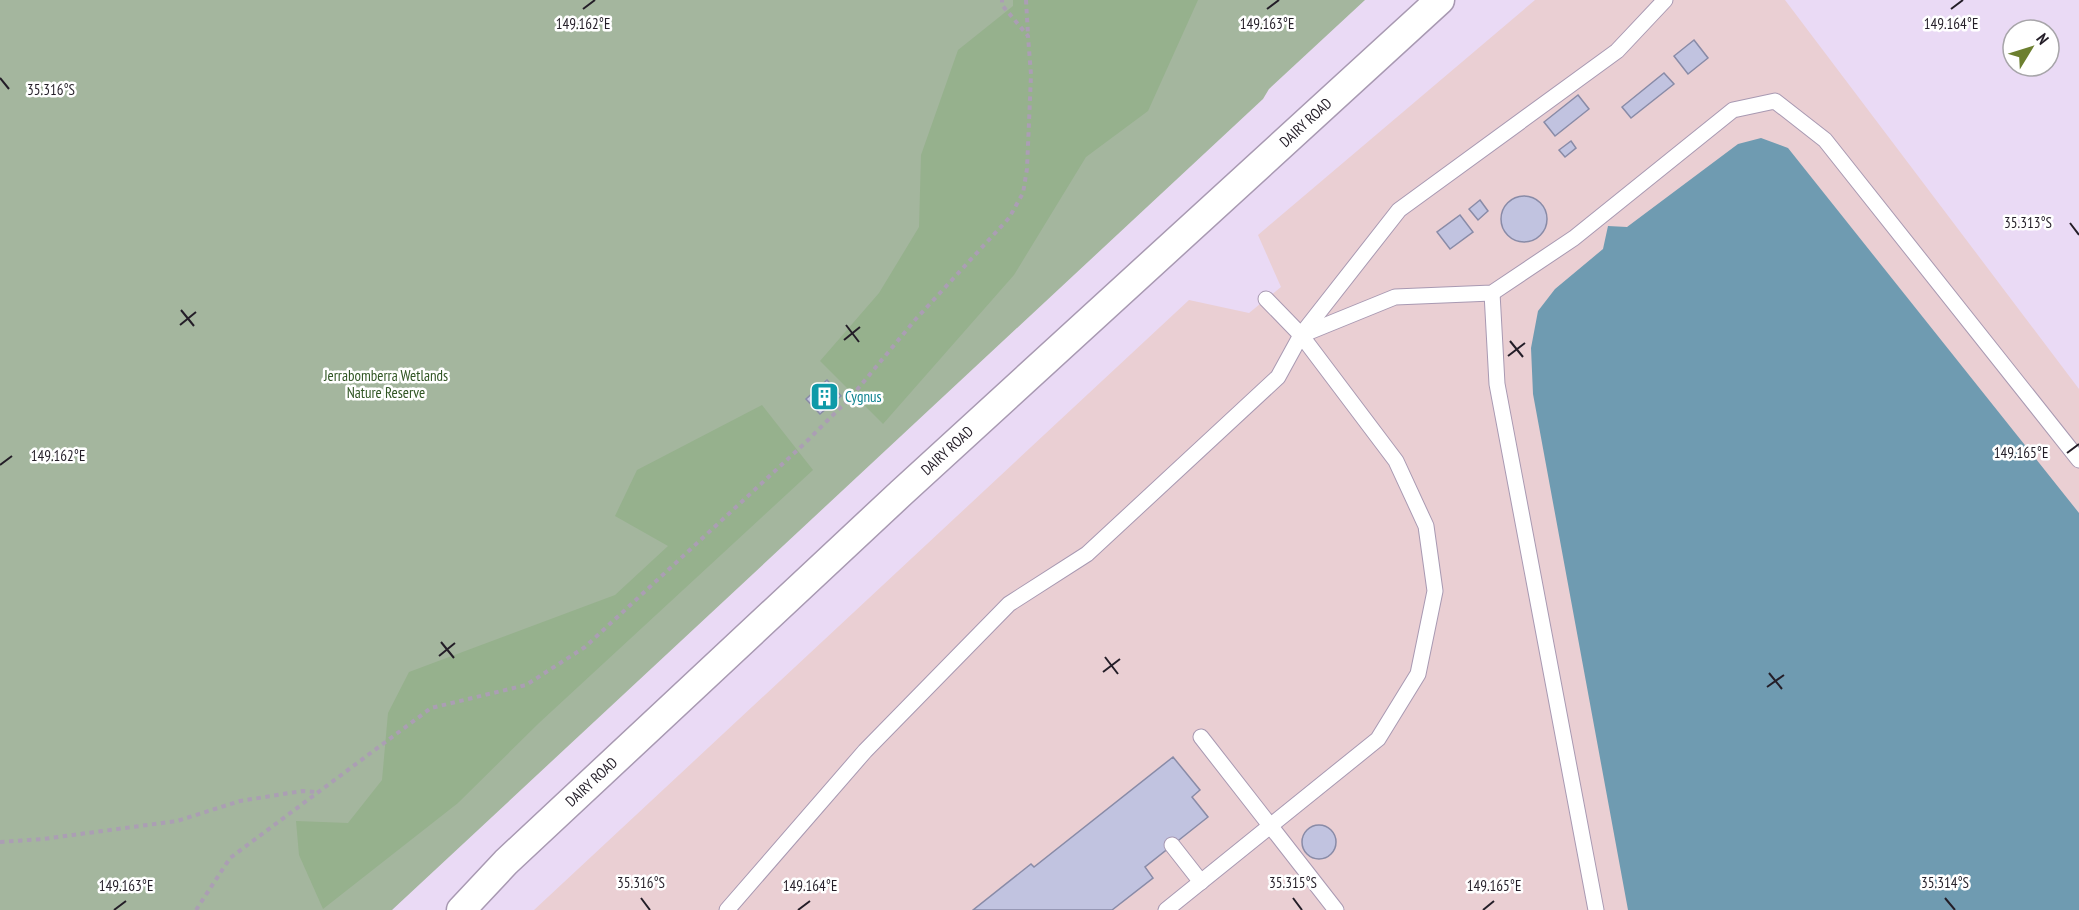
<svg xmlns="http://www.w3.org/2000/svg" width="2079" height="910" font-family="'PT Sans Narrow',sans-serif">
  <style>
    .industrial { fill: #eacfd3 }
    .green { fill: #a4b69e }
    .forest { fill: #96b18d }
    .water { fill: #6f9bb1 }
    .building { fill: #c1c3e0; stroke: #898ba7; stroke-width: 1.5 }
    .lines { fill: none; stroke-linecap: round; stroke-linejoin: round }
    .service-casing { stroke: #a899b2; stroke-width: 17 }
    .minor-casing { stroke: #a899b2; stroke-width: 31 }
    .path { stroke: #ab9eb4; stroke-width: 4; stroke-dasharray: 4.5 4.5; stroke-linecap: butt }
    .service { stroke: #fff; stroke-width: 15 }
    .minor { stroke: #fff; stroke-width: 28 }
    .ticks { fill: none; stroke: #241e28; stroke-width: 2 }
    .labels { text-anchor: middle; stroke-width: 5; stroke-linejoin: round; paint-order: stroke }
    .street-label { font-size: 15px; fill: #241e28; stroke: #fff }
    .park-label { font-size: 15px; fill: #305523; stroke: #fff }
    .culture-label { font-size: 15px; fill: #0d838f; stroke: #fff; text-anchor: start }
    .ticks-label { font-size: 15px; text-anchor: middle; fill: #241e28; stroke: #fff; stroke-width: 5; stroke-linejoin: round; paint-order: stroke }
  </style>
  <rect width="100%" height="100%" fill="#eadaf5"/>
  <path class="industrial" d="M 1535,0 L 1785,0 L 2079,389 L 2079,910 L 534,910 L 1189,300 L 1249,313 L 1281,287 L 1258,235 Z"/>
  <path class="green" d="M 0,0 L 1365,0 L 1269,89 L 1263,99 L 392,910 L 0,910 Z"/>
  <g class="forest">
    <path d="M 1013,0 L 1198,0 L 1148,111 L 1086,157 L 1014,275 L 883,424 L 820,361 L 879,293 L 919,227 L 921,155 L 958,50 L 1013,6 Z"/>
    <path d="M 762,405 L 813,470 L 539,723 L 458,803 L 323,909 L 299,855 L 296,821 L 348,823 L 382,780 L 388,713 L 409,672 L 615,595 L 668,546 L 615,516 L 637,470 Z"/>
  </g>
  <path class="water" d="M 1761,138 L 1788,148 L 2079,513 L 2079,910 L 1628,910 L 1533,394 L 1531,348 L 1538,311 L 1555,289 L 1603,249 L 1608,226 L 1627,227 L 1738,144 Z"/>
  <g class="building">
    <path d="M 1694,40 L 1708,58 L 1688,74 L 1674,56 Z"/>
    <path d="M 1664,73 L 1674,84 L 1631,118 L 1622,107 Z"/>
    <path d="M 1578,95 L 1589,109 L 1555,136 L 1544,122 Z"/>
    <path d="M 1571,141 L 1576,148 L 1565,157 L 1559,150 Z"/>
    <circle cx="1524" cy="219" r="23"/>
    <path d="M 1480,200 L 1488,211 L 1478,220 L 1469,209 Z"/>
    <path d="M 1460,215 L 1473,232 L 1450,249 L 1437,232 Z"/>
    <path d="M 827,380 L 841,396 L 820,414 L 806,399 Z"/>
    <path d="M 1173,757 L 1200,790 L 1192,797 L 1208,817 L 1145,867 L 1153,878 L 1112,910 L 973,910 L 1031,864 L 1034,867 Z"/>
    <circle cx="1319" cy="842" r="17"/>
  </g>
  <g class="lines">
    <defs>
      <g id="service">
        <path d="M 1492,293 L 1497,384 L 1596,910"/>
        <path d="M 1304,334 L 1395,297 L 1492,293 L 1574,238 L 1733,110 L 1775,101 L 1825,140 L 2079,460"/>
        <path d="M 1201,737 L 1336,910"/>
        <path d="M 1172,845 L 1201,882"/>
        <path d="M 727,910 L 865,751 L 1009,604 L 1087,554 L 1278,377 L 1301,335 L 1399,210 L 1617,51 L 1665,0"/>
        <path d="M 1166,910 L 1378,739 L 1418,674 L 1435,591 L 1426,526 L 1396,461 L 1301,335 L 1266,299"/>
      </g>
      <g id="minor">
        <path id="s1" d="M 461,910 L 506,862 L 901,493 L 1440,0"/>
      </g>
    </defs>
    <use href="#service" class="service-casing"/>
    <use href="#minor" class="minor-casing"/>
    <g class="path">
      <path d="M 1026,0 L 1028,35"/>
      <path d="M 831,405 L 835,413"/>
      <path d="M 0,842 L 43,839 L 177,821 L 240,801 L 302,791 L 316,792"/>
      <path d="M 196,910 L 230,858 L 431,708 L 526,685 L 585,647 L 804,444 L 851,397 L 915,320 L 1009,218 L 1023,193 L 1027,169 L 1031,75 L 1028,36 L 1002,5 L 1002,0"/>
    </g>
    <use href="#service" class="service"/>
    <use href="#minor" class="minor"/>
  </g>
  <path class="ticks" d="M 583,9 L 595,0M 1267,9 L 1279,0M 1951,9 L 1963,0M 0,78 L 9,89M 2070,223 L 2079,235M 181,310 L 194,326M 180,325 L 196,312M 846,325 L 859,342M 844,340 L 860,327M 1510,341 L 1523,357M 1508,356 L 1525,343M 2067,453 L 2079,444M 0,465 L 12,456M 441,642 L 454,658M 439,656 L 455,643M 1105,657 L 1118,674M 1103,672 L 1120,659M 1769,673 L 1782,689M 1767,687 L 1784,675M 641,898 L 650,910M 1293,898 L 1302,910M 1945,898 L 1955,910M 114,910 L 126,901M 798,910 L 810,901M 1483,910 L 1494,901"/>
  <defs>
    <symbol id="building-square" viewBox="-11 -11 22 22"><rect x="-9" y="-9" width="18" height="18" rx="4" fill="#0f9aa8" stroke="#fff"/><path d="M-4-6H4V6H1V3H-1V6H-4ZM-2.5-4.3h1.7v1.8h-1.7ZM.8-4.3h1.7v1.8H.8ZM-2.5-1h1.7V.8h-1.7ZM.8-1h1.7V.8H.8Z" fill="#fff"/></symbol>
  </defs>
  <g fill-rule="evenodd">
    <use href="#building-square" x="808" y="380" width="33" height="33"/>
  </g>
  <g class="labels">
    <g class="street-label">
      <text dy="5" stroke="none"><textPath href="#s1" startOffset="1155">DAIRY ROAD</textPath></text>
      <text dy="5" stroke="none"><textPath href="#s1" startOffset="669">DAIRY ROAD</textPath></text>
      <text dy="5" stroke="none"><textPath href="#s1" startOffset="183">DAIRY ROAD</textPath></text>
    </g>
    <g class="park-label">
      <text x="386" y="381">Jerrabomberra Wetlands<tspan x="386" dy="17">Nature Reserve</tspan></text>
    </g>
    <g class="culture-label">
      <text x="845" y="402">Cygnus</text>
    </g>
  </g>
  <g class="ticks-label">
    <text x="583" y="29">149.162°E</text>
    <text x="1267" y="29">149.163°E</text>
    <text x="1951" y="29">149.164°E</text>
    <text x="51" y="95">35.316°S</text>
    <text x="2028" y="228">35.313°S</text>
    <text x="2021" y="458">149.165°E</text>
    <text x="58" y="461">149.162°E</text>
    <text x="641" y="888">35.316°S</text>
    <text x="1293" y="888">35.315°S</text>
    <text x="1945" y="888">35.314°S</text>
    <text x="126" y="891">149.163°E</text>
    <text x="810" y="891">149.164°E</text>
    <text x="1494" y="891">149.165°E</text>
  </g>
  <g transform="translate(2031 48) rotate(52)"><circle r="28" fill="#ffffff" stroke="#a7a5a9" stroke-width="1.5"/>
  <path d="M0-4.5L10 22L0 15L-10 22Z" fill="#6c7f2f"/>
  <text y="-9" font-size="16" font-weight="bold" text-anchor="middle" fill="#241e28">N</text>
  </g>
</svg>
